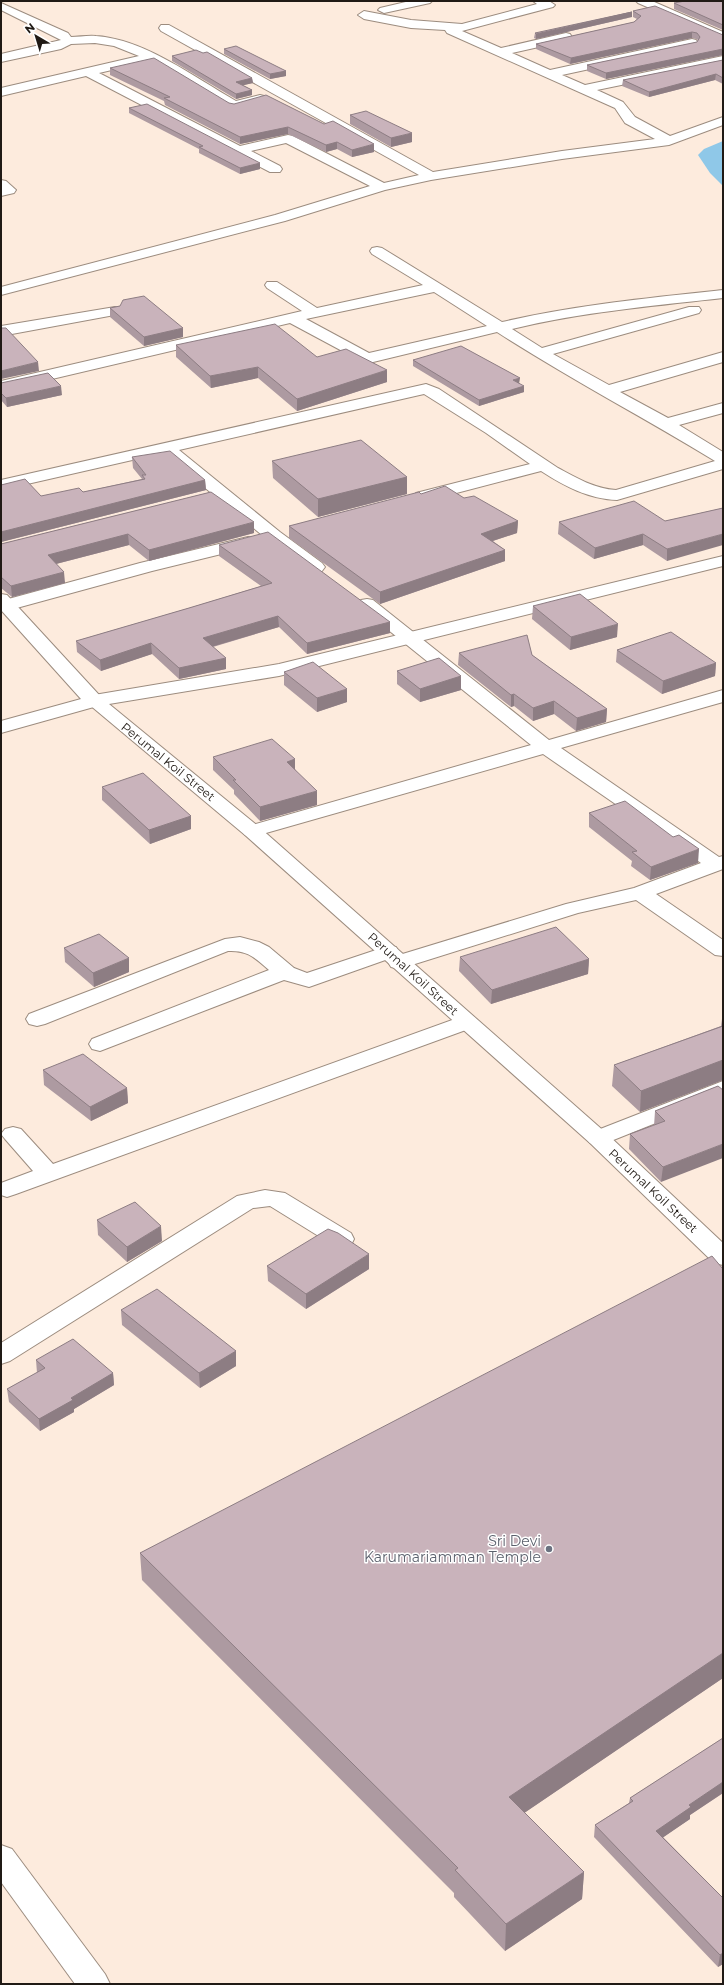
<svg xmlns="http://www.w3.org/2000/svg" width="724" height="1985" font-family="Montserrat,sans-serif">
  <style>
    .water { fill: #8fc8e8 }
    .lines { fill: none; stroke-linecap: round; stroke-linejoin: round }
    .minor-casing { stroke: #9c8c7f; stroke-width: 2 }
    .tertiary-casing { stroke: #9c8c7f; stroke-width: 2 }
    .secondary-casing { stroke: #9c8c7f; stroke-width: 2 }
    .minor { fill: #fff; fill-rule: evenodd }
    .tertiary { fill: #fff; fill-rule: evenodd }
    .secondary { fill: #fff; fill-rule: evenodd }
    .wall { fill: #ad9aa1 }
    .shaded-wall { fill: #8d7d83 }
    .building { fill: #c9b3bb; stroke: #8d7d83 }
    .worship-dot { fill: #6b7280; stroke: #fff; stroke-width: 1.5 }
    .labels { text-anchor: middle; stroke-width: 3; stroke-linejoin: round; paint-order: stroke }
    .street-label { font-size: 12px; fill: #201a15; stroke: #fff }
    .near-worship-label { font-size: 14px; fill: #5b616d; stroke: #fff; text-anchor: end }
  </style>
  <rect width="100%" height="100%" fill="#fdebdd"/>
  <path class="water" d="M 723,141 L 723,186 L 710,173 L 698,155 L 704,149 Z"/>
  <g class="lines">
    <defs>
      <g id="minor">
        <path d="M 410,1 L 432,1 L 430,3 L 384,13 L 378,10 L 380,8 Z"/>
        <path d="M 533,1 L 549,1 L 555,5 L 553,7 L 462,31 L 501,48 L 566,33 L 570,34 L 572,37 L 570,40 L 512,53 L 550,70 L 692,39 L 696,40 L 698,43 L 696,46 L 562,75 L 585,85 L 723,56 L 723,64 L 597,90 L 623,102 L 635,117 L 670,136 L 723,117 L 723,125 L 669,145 L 562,159 L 431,180 L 385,190 L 285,221 L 1,295 L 1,287 L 275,215 L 370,186 L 286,143 L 251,151 L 280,166 L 282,169 L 280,172 L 270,172 L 86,76 L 1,96 L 1,88 L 139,56 L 114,46 L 95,43 L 71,44 L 61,49 L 1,62 L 1,54 L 61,40 L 1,10 L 1,3 L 68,33 L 71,37 C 79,37 88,35 96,36 C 144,39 194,77 236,101 L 260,95 L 264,96 L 266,99 L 264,102 L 234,109 L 230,108 L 150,61 L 99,73 L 240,146 L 288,135 L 293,136 L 384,183 L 419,175 L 161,31 L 159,28 L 161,25 L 169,25 L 433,172 L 562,151 L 655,139 L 625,123 L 615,108 L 447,33 L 445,30 L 411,28 L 364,19 L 358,15 L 364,11 L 411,20 L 462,24 L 537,4 Z"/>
        <path d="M 636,1 L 652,1 L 723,32 L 723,40 L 638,3 Z"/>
        <path d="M 1,180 L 6,181 L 16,190 L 14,193 L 1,196 Z"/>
        <path d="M 377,247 L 382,248 L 502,322 C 575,305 648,298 723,290 L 723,298 C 652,306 582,312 512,329 L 542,348 L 689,307 L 699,307 L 701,310 L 699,313 L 553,354 L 609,385 L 723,352 L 723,362 L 620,392 L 668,418 L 723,403 L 723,413 L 679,425 L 723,452 L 723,469 L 617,500 C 589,499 564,486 541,471 L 422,502 L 416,501 L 414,497 L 416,493 L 530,464 L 486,433 L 424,394 L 179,450 L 280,532 L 322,563 L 325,567 L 322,571 L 316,572 L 310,571 L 268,540 L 163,453 L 1,490 L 1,480 L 426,384 L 439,389 L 558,468 C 577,478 595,489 616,490 L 715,461 C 643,417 568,378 497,332 L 369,363 L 359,360 L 290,323 L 1,391 L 1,381 L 302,311 L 267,288 L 265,285 L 267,282 L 277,282 L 317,308 L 423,285 L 372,254 L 370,251 L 372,248 ZM 434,292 L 487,326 L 369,353 L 306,319 Z"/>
        <path d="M 115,307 L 120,308 L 122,311 L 120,314 L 1,336 L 1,326 Z"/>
        <path d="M 248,537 L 254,538 L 257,542 L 254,546 L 152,571 L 13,609 L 7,610 L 1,609 L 1,601 L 140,563 Z"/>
        <path d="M 367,599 L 373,600 L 549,740 L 723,690 L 723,702 L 561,748 L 719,857 L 723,856 L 723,869 L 656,894 L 723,940 L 723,956 L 715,955 L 636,900 L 578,913 L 399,969 L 391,967 L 388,962 L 391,958 L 309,987 L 284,980 L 100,1051 L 92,1049 L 89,1044 L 92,1039 L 269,970 C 255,958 248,950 228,951 L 45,1024 L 37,1026 L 29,1024 L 26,1019 L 29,1014 L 225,939 L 240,937 L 259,942 L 269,947 L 294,968 L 307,973 L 388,946 L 396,947 L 399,952 L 396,956 L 566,904 L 634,888 L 701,863 L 543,754 L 259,835 L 252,837 L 245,835 L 242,831 L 245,827 L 531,745 L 361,608 L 358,604 L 361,600 Z"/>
        <path d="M 466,1015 L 474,1017 L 477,1022 L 474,1027 L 16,1194 L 7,1197 L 1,1195 L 1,1183 L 33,1171 L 5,1139 L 1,1134 L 5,1129 L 13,1127 L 21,1129 L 53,1164 Z"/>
        <path d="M 723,1081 L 723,1096 L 606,1143 L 598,1145 L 590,1143 L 586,1138 L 590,1133 Z"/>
        <path d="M 265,1190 L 285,1193 L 351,1233 L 354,1239 L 351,1245 L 342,1247 L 333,1245 L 270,1206 L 253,1208 L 10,1361 L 1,1364 L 1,1343 L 237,1196 Z"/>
      </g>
      <path id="tertiary" d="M 723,556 L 723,566 L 279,676 L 109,704 L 259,827 L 606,1133 L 723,1243 L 723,1265 L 714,1263 L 590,1143 L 245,835 L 85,701 L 87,697 L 94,695 L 279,664 Z"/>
      <g id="secondary">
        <path d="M 1,594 L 7,595 L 101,697 L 103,701 L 101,705 L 1,733 L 1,721 L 81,699 L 1,610 Z"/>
        <path d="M 1,1845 L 12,1849 L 105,1974 L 110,1984 L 75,1984 L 1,1882 Z"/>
      </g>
    </defs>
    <use href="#minor" class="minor-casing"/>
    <use href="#tertiary" class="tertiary-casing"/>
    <use href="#secondary" class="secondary-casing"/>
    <use href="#minor" class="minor"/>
    <use href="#tertiary" class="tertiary"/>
    <use href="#secondary" class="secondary"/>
  </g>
  <g class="wall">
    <path d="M 723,1 L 723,30 L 674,9 L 674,3 Z"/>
    <path d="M 633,11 L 723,35 L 723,55 L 606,79 L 587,71 L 587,65 L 697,42 L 698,40 L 696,39 L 692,38 L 570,64 L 536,49 L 536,44 L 634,22 L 637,19 L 633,17 Z"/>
    <path d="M 632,17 L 536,39 L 534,38 L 535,33 Z"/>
    <path d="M 224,49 L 286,71 L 286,76 L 270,79 L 224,54 Z"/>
    <path d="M 172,56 L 252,78 L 253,83 L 243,85 L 252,90 L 252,95 L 236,99 L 172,61 Z"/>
    <path d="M 723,60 L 723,84 L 715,80 L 649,97 L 622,86 L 623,80 Z"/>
    <path d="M 110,68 L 229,103 L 374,152 L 352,157 L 337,149 L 326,152 L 288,134 L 240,144 L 165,105 L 164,101 L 110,75 Z"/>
    <path d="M 129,108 L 260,169 L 240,174 L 199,153 L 199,149 L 129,113 Z"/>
    <path d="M 350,115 L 412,142 L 391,147 L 350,124 Z"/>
    <path d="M 120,306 L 183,337 L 144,346 L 110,317 L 110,308 Z"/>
    <path d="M 176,345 L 317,357 L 387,382 L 297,411 L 258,378 L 211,388 L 176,357 Z"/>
    <path d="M 413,360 L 519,383 L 524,392 L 479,406 L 413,366 Z"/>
    <path d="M 1,383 L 62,395 L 7,407 L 1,400 Z"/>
    <path d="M 132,457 L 205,480 L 206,490 L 1,542 L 1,485 L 41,496 L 83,492 L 142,479 L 133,468 Z"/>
    <path d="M 272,461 L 407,477 L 407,494 L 318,517 L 273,478 Z"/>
    <path d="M 211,492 L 254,533 L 149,561 L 129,545 L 56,564 L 65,583 L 12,597 L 1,588 L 1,544 Z"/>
    <path d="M 421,494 L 464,498 L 518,521 L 517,533 L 493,541 L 505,550 L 505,561 L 380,604 L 289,538 L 289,526 Z"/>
    <path d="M 723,508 L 667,561 L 643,545 L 594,559 L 558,534 L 559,522 L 665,521 Z"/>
    <path d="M 219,545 L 390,622 L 390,633 L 307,654 L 279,627 L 213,647 L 226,669 L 179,679 L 152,654 L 101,671 L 77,652 L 76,641 L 189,608 L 261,586 L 219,556 Z"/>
    <path d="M 533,606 L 617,637 L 570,650 L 532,619 Z"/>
    <path d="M 617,650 L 716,663 L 715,676 L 662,694 L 616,662 Z"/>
    <path d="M 459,653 L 532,655 L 607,709 L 606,722 L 576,731 L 554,714 L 533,721 L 514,706 L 511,707 L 458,665 Z"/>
    <path d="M 397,671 L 461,676 L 461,690 L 420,702 L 397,684 Z"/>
    <path d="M 284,672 L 347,702 L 317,712 L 284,685 Z"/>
    <path d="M 213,757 L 295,759 L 295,769 L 317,805 L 260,821 L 234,794 L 234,790 L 213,770 Z"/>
    <path d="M 102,787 L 191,816 L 191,829 L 150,844 L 102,800 Z"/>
    <path d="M 589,813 L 673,837 L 698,863 L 650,880 L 631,866 L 632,861 L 589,827 Z"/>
    <path d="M 64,948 L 129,972 L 94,987 L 65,962 Z"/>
    <path d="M 460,957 L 589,959 L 588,974 L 491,1004 L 459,971 Z"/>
    <path d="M 723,1018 L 723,1080 L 640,1112 L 612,1086 L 614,1065 L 721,1026 L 722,1019 Z"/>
    <path d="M 43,1070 L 127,1088 L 128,1103 L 91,1121 L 44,1085 Z"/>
    <path d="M 718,1086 L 661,1182 L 629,1149 L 630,1134 L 654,1126 L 655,1111 Z"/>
    <path d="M 97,1220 L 162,1241 L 127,1262 L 98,1235 Z"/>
    <path d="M 267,1266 L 369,1269 L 306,1309 L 268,1281 Z"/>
    <path d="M 723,1269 L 723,1678 L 524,1813 L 584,1872 L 582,1899 L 505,1951 L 454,1897 L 454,1893 L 142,1580 L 140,1553 Z"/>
    <path d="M 121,1310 L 236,1351 L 236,1366 L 200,1388 L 122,1325 Z"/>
    <path d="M 36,1360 L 113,1373 L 114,1385 L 74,1409 L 74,1412 L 40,1431 L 9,1402 L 7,1389 L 37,1373 Z"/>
    <path d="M 723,1738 L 723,1793 L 690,1815 L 690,1819 L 663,1837 L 723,1898 L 723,1964 L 718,1967 L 594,1837 L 595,1825 L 629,1803 L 630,1798 Z"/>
  </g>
  <g class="shaded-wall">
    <path d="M 632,12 L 632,17 L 536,39 L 536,34 Z"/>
    <path d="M 692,32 L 692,38 L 570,64 L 571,58 Z"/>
    <path d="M 723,49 L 723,55 L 606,79 L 606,73 Z"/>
    <path d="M 286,71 L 286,76 L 270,79 L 270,74 Z"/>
    <path d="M 716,74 L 715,80 L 649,97 L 649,92 Z"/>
    <path d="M 252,78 L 253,83 L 236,87 L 236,82 Z"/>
    <path d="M 252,90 L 252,95 L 236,99 L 236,94 Z"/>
    <path d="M 288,127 L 288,134 L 240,144 L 240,137 Z"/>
    <path d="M 412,133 L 412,142 L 391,147 L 391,138 Z"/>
    <path d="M 337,142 L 337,149 L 326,152 L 326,145 Z"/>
    <path d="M 374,144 L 374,152 L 352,157 L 352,150 Z"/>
    <path d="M 260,163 L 260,169 L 240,174 L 240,168 Z"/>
    <path d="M 183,328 L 183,337 L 144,346 L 144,337 Z"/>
    <path d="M 38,362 L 39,371 L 1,379 L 1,371 Z"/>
    <path d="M 258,367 L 258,378 L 211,388 L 210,376 Z"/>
    <path d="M 387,370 L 387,382 L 297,411 L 297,399 Z"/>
    <path d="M 520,378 L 519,384 L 513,380 Z"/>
    <path d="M 61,386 L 62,395 L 7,407 L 6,398 Z"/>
    <path d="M 524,386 L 524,392 L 479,406 L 479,400 Z"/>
    <path d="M 407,477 L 407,494 L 318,517 L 318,499 Z"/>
    <path d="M 205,480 L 206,490 L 1,542 L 1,532 Z"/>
    <path d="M 518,521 L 517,533 L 480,545 L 481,534 Z"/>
    <path d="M 254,522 L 254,533 L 149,561 L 149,550 Z"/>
    <path d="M 128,534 L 129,545 L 48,566 L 48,555 Z"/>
    <path d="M 643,534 L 643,545 L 594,559 L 595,548 Z"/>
    <path d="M 723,534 L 723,545 L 667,561 L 667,549 Z"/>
    <path d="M 505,550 L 505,561 L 380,604 L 380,592 Z"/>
    <path d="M 64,572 L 65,583 L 12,597 L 11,586 Z"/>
    <path d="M 278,616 L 279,627 L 204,649 L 203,638 Z"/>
    <path d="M 390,622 L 390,633 L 307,654 L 307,643 Z"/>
    <path d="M 618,624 L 617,637 L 570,650 L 571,637 Z"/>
    <path d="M 151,643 L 152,654 L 101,671 L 100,660 Z"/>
    <path d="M 226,658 L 226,669 L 179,679 L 179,668 Z"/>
    <path d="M 716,663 L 715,676 L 662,694 L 663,681 Z"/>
    <path d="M 461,676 L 461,690 L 420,702 L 420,689 Z"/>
    <path d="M 347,689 L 347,702 L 317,712 L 317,698 Z"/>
    <path d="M 514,694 L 514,706 L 511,707 L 511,695 Z"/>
    <path d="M 554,701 L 554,714 L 533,721 L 533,708 Z"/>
    <path d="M 607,709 L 606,722 L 576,731 L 577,718 Z"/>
    <path d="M 295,759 L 295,773 L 287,762 Z"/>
    <path d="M 317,791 L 317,805 L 260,821 L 260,807 Z"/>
    <path d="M 191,816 L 191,829 L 150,844 L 149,830 Z"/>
    <path d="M 699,849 L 698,863 L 650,880 L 651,867 Z"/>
    <path d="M 129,958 L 129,972 L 94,987 L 93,973 Z"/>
    <path d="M 589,959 L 588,974 L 491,1004 L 492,990 Z"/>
    <path d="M 723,1060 L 723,1080 L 640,1112 L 641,1091 Z"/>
    <path d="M 127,1088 L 128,1103 L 91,1121 L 90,1107 Z"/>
    <path d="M 723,1144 L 723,1158 L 661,1182 L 663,1167 Z"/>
    <path d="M 161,1226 L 162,1241 L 127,1262 L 127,1247 Z"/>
    <path d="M 369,1254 L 369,1269 L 306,1309 L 306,1294 Z"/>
    <path d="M 236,1351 L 236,1366 L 200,1388 L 199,1373 Z"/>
    <path d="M 113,1373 L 114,1385 L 74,1409 L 74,1412 L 40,1431 L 39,1419 L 71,1398 Z"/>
    <path d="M 723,1653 L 723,1678 L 508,1824 L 509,1797 Z"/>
    <path d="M 723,1782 L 723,1793 L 690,1815 L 690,1819 L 655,1843 L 656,1831 L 689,1805 Z"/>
    <path d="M 584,1872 L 582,1899 L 505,1951 L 506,1924 Z"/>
    <path d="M 723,1953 L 723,1964 L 718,1967 L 720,1955 Z"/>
  </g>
  <g class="building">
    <path d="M 685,1 L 723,1 L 723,25 L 674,3 Z"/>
    <path d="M 655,6 L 723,35 L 723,49 L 606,73 L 587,65 L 697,42 L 700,37 L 697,33 L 692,32 L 571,58 L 536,44 L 634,22 L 641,16 L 633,11 Z"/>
    <path d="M 632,12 L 536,34 L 535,33 Z"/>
    <path d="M 236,46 L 286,71 L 270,74 L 224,49 Z"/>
    <path d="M 196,50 L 203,53 L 207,52 L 252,78 L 236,82 L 252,90 L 236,94 L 172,56 Z"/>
    <path d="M 154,58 L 229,103 L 234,104 L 266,95 L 324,124 L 333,121 L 374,144 L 352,150 L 337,142 L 326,145 L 288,127 L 240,137 L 164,98 L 170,97 L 110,68 Z"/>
    <path d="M 723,60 L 723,78 L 716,74 L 649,92 L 623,80 Z"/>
    <path d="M 147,104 L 260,163 L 240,168 L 199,147 L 203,146 L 129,108 Z"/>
    <path d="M 366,111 L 412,133 L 391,138 L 350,115 Z"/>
    <path d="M 144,296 L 183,328 L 144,337 L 110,308 L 120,306 L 123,300 Z"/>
    <path d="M 275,324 L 317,357 L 346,349 L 387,370 L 297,399 L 258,367 L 210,376 L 176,345 Z"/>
    <path d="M 1,328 L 6,328 L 38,362 L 1,371 Z"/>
    <path d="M 461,346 L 520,378 L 513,380 L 524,386 L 479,400 L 413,360 Z"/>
    <path d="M 48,373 L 61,386 L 6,398 L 1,393 L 1,383 Z"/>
    <path d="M 361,440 L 407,477 L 318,499 L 272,461 Z"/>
    <path d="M 170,451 L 205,480 L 1,532 L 1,485 L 25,479 L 41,496 L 79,488 L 83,492 L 145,479 L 142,475 L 146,475 L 132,457 Z"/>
    <path d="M 445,486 L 464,498 L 474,496 L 518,521 L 481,534 L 505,550 L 380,592 L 289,526 L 419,492 L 421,494 Z"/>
    <path d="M 211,492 L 254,522 L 149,550 L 128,534 L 48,555 L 64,572 L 11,586 L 1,577 L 1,544 Z"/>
    <path d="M 634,501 L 665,521 L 723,508 L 723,534 L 667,549 L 643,534 L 595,548 L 559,522 Z"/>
    <path d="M 268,532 L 390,622 L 307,643 L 278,616 L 203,638 L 226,658 L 179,668 L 151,643 L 100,660 L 76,641 L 189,608 L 272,583 L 219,545 Z"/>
    <path d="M 580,594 L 618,624 L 571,637 L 533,606 Z"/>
    <path d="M 671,632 L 716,663 L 663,681 L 617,650 Z"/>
    <path d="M 527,635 L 532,655 L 607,709 L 577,718 L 554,701 L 533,708 L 514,694 L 511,695 L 459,653 Z"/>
    <path d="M 439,658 L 461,676 L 420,689 L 397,671 Z"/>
    <path d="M 313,662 L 347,689 L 317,698 L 284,672 Z"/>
    <path d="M 272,739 L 295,759 L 287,762 L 317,791 L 260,807 L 233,780 L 236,780 L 213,757 Z"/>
    <path d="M 143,773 L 191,816 L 149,830 L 102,787 Z"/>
    <path d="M 625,801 L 673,837 L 679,835 L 699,849 L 651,867 L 632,852 L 637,851 L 589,813 Z"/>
    <path d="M 556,927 L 589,959 L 492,990 L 460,957 Z"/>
    <path d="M 99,934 L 129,958 L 93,973 L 64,948 Z"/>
    <path d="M 723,1026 L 723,1060 L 641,1091 L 614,1065 Z"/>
    <path d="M 83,1054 L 127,1088 L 90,1107 L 43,1070 Z"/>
    <path d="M 718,1086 L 723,1090 L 723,1144 L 663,1167 L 630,1134 L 665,1121 L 655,1111 Z"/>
    <path d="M 135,1202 L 161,1226 L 127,1247 L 97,1220 Z"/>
    <path d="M 328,1229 L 338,1233 L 369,1254 L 306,1294 L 267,1266 Z"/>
    <path d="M 712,1256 L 723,1269 L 723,1653 L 509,1797 L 584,1872 L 506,1924 L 455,1870 L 458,1868 L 140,1553 Z"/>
    <path d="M 157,1289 L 236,1351 L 199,1373 L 121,1310 Z"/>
    <path d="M 73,1339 L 113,1373 L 71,1398 L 73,1400 L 39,1419 L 7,1389 L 45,1368 L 36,1360 Z"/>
    <path d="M 723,1738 L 723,1782 L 689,1805 L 691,1807 L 656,1831 L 723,1898 L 723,1953 L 720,1955 L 595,1825 L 633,1801 L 630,1798 Z"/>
  </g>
  <circle class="worship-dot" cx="549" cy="1549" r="4"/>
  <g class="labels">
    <g class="street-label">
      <text transform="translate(168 762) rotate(39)" y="4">Perumal Koil Street</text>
      <text transform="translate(413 974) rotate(42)" y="4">Perumal Koil Street</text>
      <text transform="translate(653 1191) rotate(43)" y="4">Perumal Koil Street</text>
    </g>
    <g class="near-worship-label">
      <text x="541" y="1546">Sri Devi<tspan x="541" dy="16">Karumariamman Temple</tspan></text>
    </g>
  </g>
  <rect width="724" height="1985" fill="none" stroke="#201a15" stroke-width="4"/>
  <g transform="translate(36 36) rotate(322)" stroke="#ffffff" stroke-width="3" paint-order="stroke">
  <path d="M0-3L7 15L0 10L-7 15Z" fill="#201a15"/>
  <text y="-6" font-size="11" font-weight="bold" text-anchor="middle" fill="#201a15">N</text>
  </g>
</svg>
